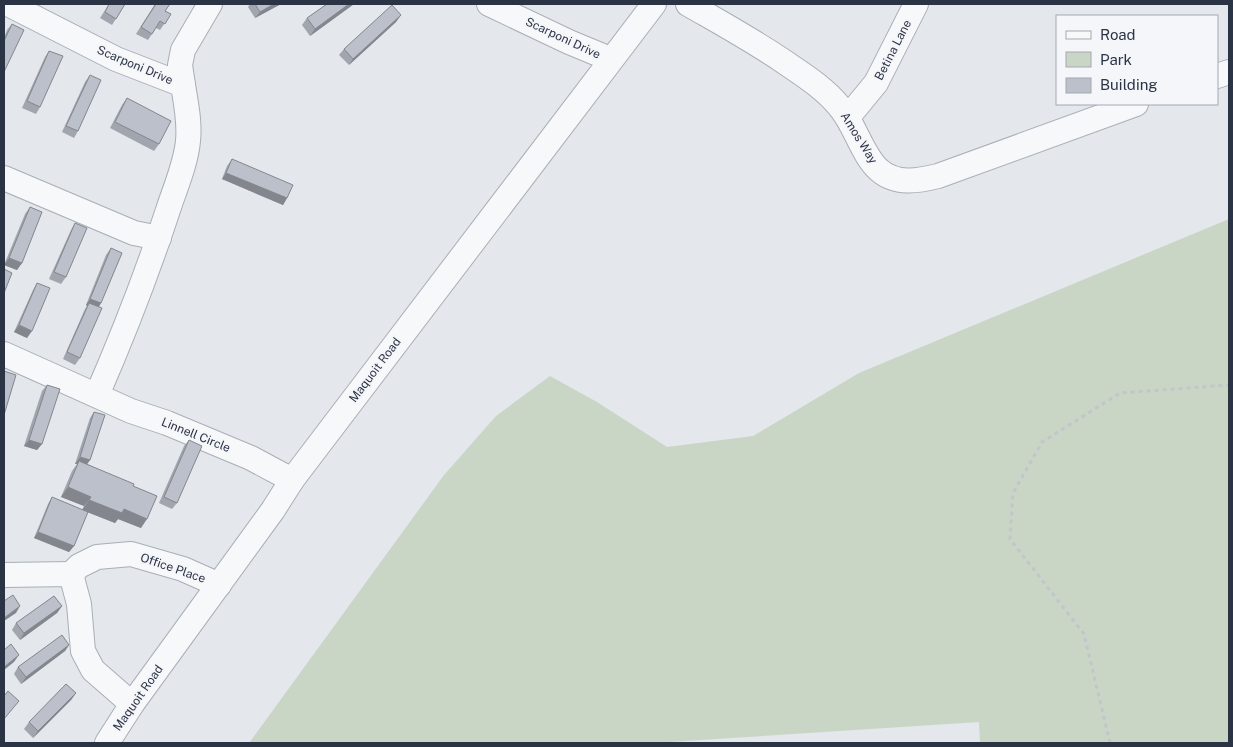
<svg xmlns="http://www.w3.org/2000/svg" width="1233" height="747" font-family="'Public Sans',sans-serif">
  <style>
    .green { fill: #c9d6c5 }
    .lines { fill: none; stroke-linecap: round; stroke-linejoin: round }
    .street-casing { stroke: #a9aeb7; stroke-width: 26 }
    .path { stroke: #c2c5cb; stroke-width: 3; stroke-dasharray: 4 4; stroke-linecap: butt }
    .street { stroke: #f7f8fa; stroke-width: 24 }
    .wall { fill: #a1a5ae }
    .shaded-wall { fill: #83868d }
    .building { fill: #bbc0ca; stroke: #83868d }
    .labels { text-anchor: middle; stroke-width: 4; stroke-linejoin: round; paint-order: stroke }
    .street-label { font-size: 12px; fill: #2b3445; stroke: #f4f6f9 }
  </style>
  <rect width="100%" height="100%" fill="#e4e7ec"/>
  <path class="green" d="M 1229,219 L 1229,743 L 980,743 L 979,722 L 654,743 L 249,743 L 444,475 L 496,416 L 550,376 L 597,402 L 667,447 L 753,436 L 859,373 Z"/>
  <g class="lines">
    <defs>
      <g id="street">
        <path d="M 8,4 L 116,59 L 183,85 L 180,65 L 183,50 L 210,4"/>
        <path d="M 489,4 L 569,42 L 610,59"/>
        <path d="M 688,4 C 721,23 754,41 786,63 C 805,76 824,88 839,106 C 855,124 862,155 879,170 C 896,185 918,181 938,176 L 1136,104"/>
        <path d="M 1217,76 L 1229,72"/>
        <path d="M 848,117 L 876,83 L 916,4"/>
        <path d="M 4,178 L 134,233 L 159,238"/>
        <path d="M 4,354 L 131,411 L 167,423 L 251,458 L 292,480"/>
        <path d="M 97,395 C 124,333 148,271 169,207 C 176,186 186,163 188,141 C 190,122 186,104 183,85"/>
        <path d="M 71,574 L 79,566 L 97,557 L 131,554 L 183,569 L 219,585"/>
        <path d="M 4,575 L 71,574 L 79,604 L 83,651 L 93,670 L 132,704"/>
        <path d="M 107,743 L 132,704 L 273,510 L 292,480 L 654,4"/>
      </g>
    </defs>
    <use href="#street" class="street-casing"/>
    <path class="path" d="M 1110,743 L 1084,634 L 1010,539 L 1013,493 L 1042,442 L 1120,393 L 1229,385"/>
    <use href="#street" class="street"/>
  </g>
  <g class="wall">
    <path d="M 109,4 L 125,4 L 112,25 L 100,18 Z"/>
    <path d="M 155,4 L 170,4 L 165,11 L 171,14 L 160,30 L 156,28 L 148,40 L 136,34 Z"/>
    <path d="M 250,4 L 281,4 L 255,18 L 248,7 Z"/>
    <path d="M 327,4 L 354,4 L 310,36 L 302,25 L 307,18 Z"/>
    <path d="M 401,15 L 396,22 L 349,65 L 339,55 L 344,49 Z"/>
    <path d="M 12,24 L 4,72 L 4,38 L 7,30 Z"/>
    <path d="M 49,51 L 40,107 L 36,114 L 22,108 L 45,57 Z"/>
    <path d="M 90,75 L 78,131 L 74,138 L 62,132 L 85,82 Z"/>
    <path d="M 127,98 L 159,144 L 154,151 L 110,128 L 122,105 Z"/>
    <path d="M 232,159 L 287,198 L 283,205 L 222,179 L 227,166 Z"/>
    <path d="M 30,207 L 22,263 L 17,270 L 4,265 L 25,214 Z"/>
    <path d="M 75,223 L 66,277 L 61,284 L 49,279 L 71,230 Z"/>
    <path d="M 111,248 L 101,303 L 99,306 L 80,358 L 75,365 L 63,359 L 85,309 L 87,306 L 86,305 L 106,255 Z"/>
    <path d="M 37,283 L 27,338 L 14,332 L 33,290 Z"/>
    <path d="M 47,385 L 42,444 L 37,450 L 24,446 L 42,391 Z"/>
    <path d="M 94,412 L 90,460 L 87,464 L 133,486 L 141,528 L 118,519 L 115,523 L 82,510 L 84,506 L 61,497 L 72,471 L 77,464 L 75,464 L 90,418 Z"/>
    <path d="M 189,440 L 177,503 L 172,509 L 159,503 L 184,446 Z"/>
    <path d="M 52,497 L 74,546 L 69,552 L 34,538 L 48,504 Z"/>
    <path d="M 62,606 L 57,613 L 20,640 L 12,630 L 16,623 Z"/>
    <path d="M 69,645 L 65,651 L 21,684 L 14,674 L 18,667 Z"/>
    <path d="M 76,693 L 71,700 L 33,738 L 24,729 L 29,722 Z"/>
  </g>
  <g class="shaded-wall">
    <path d="M 274,4 L 281,4 L 255,18 L 260,12 Z"/>
    <path d="M 349,4 L 354,4 L 310,36 L 315,29 Z"/>
    <path d="M 401,15 L 396,22 L 349,65 L 353,59 Z"/>
    <path d="M 226,173 L 287,198 L 283,205 L 222,179 Z"/>
    <path d="M 9,258 L 22,263 L 17,270 L 4,265 Z"/>
    <path d="M 90,299 L 101,303 L 97,310 L 89,303 L 87,306 L 86,305 Z"/>
    <path d="M 19,325 L 32,331 L 27,338 L 14,332 Z"/>
    <path d="M 29,440 L 42,444 L 37,450 L 24,446 Z"/>
    <path d="M 80,457 L 90,460 L 85,467 L 79,461 L 77,464 L 75,464 Z"/>
    <path d="M 68,487 L 91,497 L 84,506 L 61,497 Z"/>
    <path d="M 89,500 L 124,509 L 147,519 L 141,528 L 118,519 L 115,523 L 82,510 Z"/>
    <path d="M 38,532 L 74,546 L 69,552 L 34,538 Z"/>
    <path d="M 20,606 L 16,613 L 4,621 L 4,618 Z"/>
    <path d="M 62,606 L 57,613 L 20,640 L 24,633 Z"/>
    <path d="M 69,645 L 65,651 L 21,684 L 26,677 Z"/>
    <path d="M 19,655 L 14,662 L 4,670 L 4,667 Z"/>
    <path d="M 76,693 L 71,700 L 33,738 L 38,731 Z"/>
  </g>
  <g class="building">
    <path d="M 109,4 L 125,4 L 116,19 L 105,12 Z"/>
    <path d="M 156,4 L 170,4 L 165,11 L 171,14 L 165,24 L 160,21 L 152,34 L 141,27 Z"/>
    <path d="M 255,4 L 274,4 L 260,12 Z"/>
    <path d="M 327,4 L 349,4 L 315,29 L 307,18 Z"/>
    <path d="M 392,5 L 401,15 L 353,59 L 344,49 Z"/>
    <path d="M 12,24 L 24,30 L 4,72 L 4,41 Z"/>
    <path d="M 49,51 L 63,56 L 40,107 L 27,101 Z"/>
    <path d="M 90,75 L 101,80 L 78,131 L 66,126 Z"/>
    <path d="M 127,98 L 171,121 L 159,144 L 115,122 Z"/>
    <path d="M 232,159 L 293,185 L 287,198 L 226,173 Z"/>
    <path d="M 30,207 L 42,212 L 22,263 L 9,258 Z"/>
    <path d="M 75,223 L 87,228 L 66,277 L 54,272 Z"/>
    <path d="M 111,248 L 122,253 L 101,303 L 90,299 Z"/>
    <path d="M 4,269 L 12,273 L 4,293 Z"/>
    <path d="M 37,283 L 50,288 L 32,331 L 19,325 Z"/>
    <path d="M 89,303 L 102,308 L 80,358 L 67,352 Z"/>
    <path d="M 4,371 L 16,375 L 4,415 Z"/>
    <path d="M 47,385 L 60,389 L 42,444 L 29,440 Z"/>
    <path d="M 94,412 L 105,415 L 90,460 L 80,457 Z"/>
    <path d="M 189,440 L 202,446 L 177,503 L 164,497 Z"/>
    <path d="M 79,461 L 134,484 L 133,486 L 157,496 L 147,519 L 124,509 L 122,513 L 89,500 L 91,497 L 68,487 Z"/>
    <path d="M 52,497 L 88,512 L 74,546 L 38,532 Z"/>
    <path d="M 13,595 L 20,606 L 4,618 L 4,601 Z"/>
    <path d="M 54,596 L 62,606 L 24,633 L 16,623 Z"/>
    <path d="M 62,635 L 69,645 L 26,677 L 18,667 Z"/>
    <path d="M 11,644 L 19,655 L 4,667 L 4,650 Z"/>
    <path d="M 66,684 L 76,693 L 38,731 L 29,722 Z"/>
    <path d="M 8,691 L 19,701 L 4,719 L 4,696 Z"/>
  </g>
  <g class="labels">
    <g class="street-label">
      <text transform="translate(563 38) rotate(25)" y="4">Scarponi Drive</text>
      <text transform="translate(893 50) rotate(-63)" y="4">Betina Lane</text>
      <text transform="translate(135 65) rotate(23)" y="4">Scarponi Drive</text>
      <text transform="translate(859 138) rotate(58)" y="4">Amos Way</text>
      <text transform="translate(375 370) rotate(-53)" y="4">Maquoit Road</text>
      <text transform="translate(196 435) rotate(22)" y="4">Linnell Circle</text>
      <text transform="translate(173 568) rotate(19)" y="4">Office Place</text>
      <text transform="translate(138 698) rotate(-55)" y="4">Maquoit Road</text>
    </g>
  </g>
  <rect width="1233" height="747" fill="none" stroke="#2b3445" stroke-width="10"/>
  <rect x="1056" y="15" width="162" height="90" fill="#f4f6f9" stroke="#a4a8b1"/>
  <rect x="1066" y="31" width="25" height="8" fill="#f7f8fa" stroke="#a4a8b1"/>
  <text x="1100" y="40" font-size="15" fill="#2b3445">Road</text>
  <rect x="1066" y="52" width="25" height="15" fill="#c9d6c5" stroke="#a4a8b1"/>
  <text x="1100" y="65" font-size="15" fill="#2b3445">Park</text>
  <rect x="1066" y="78" width="25" height="15" fill="#bbc0ca" stroke="#a4a8b1"/>
  <text x="1100" y="90" font-size="15" fill="#2b3445">Building</text>
</svg>
